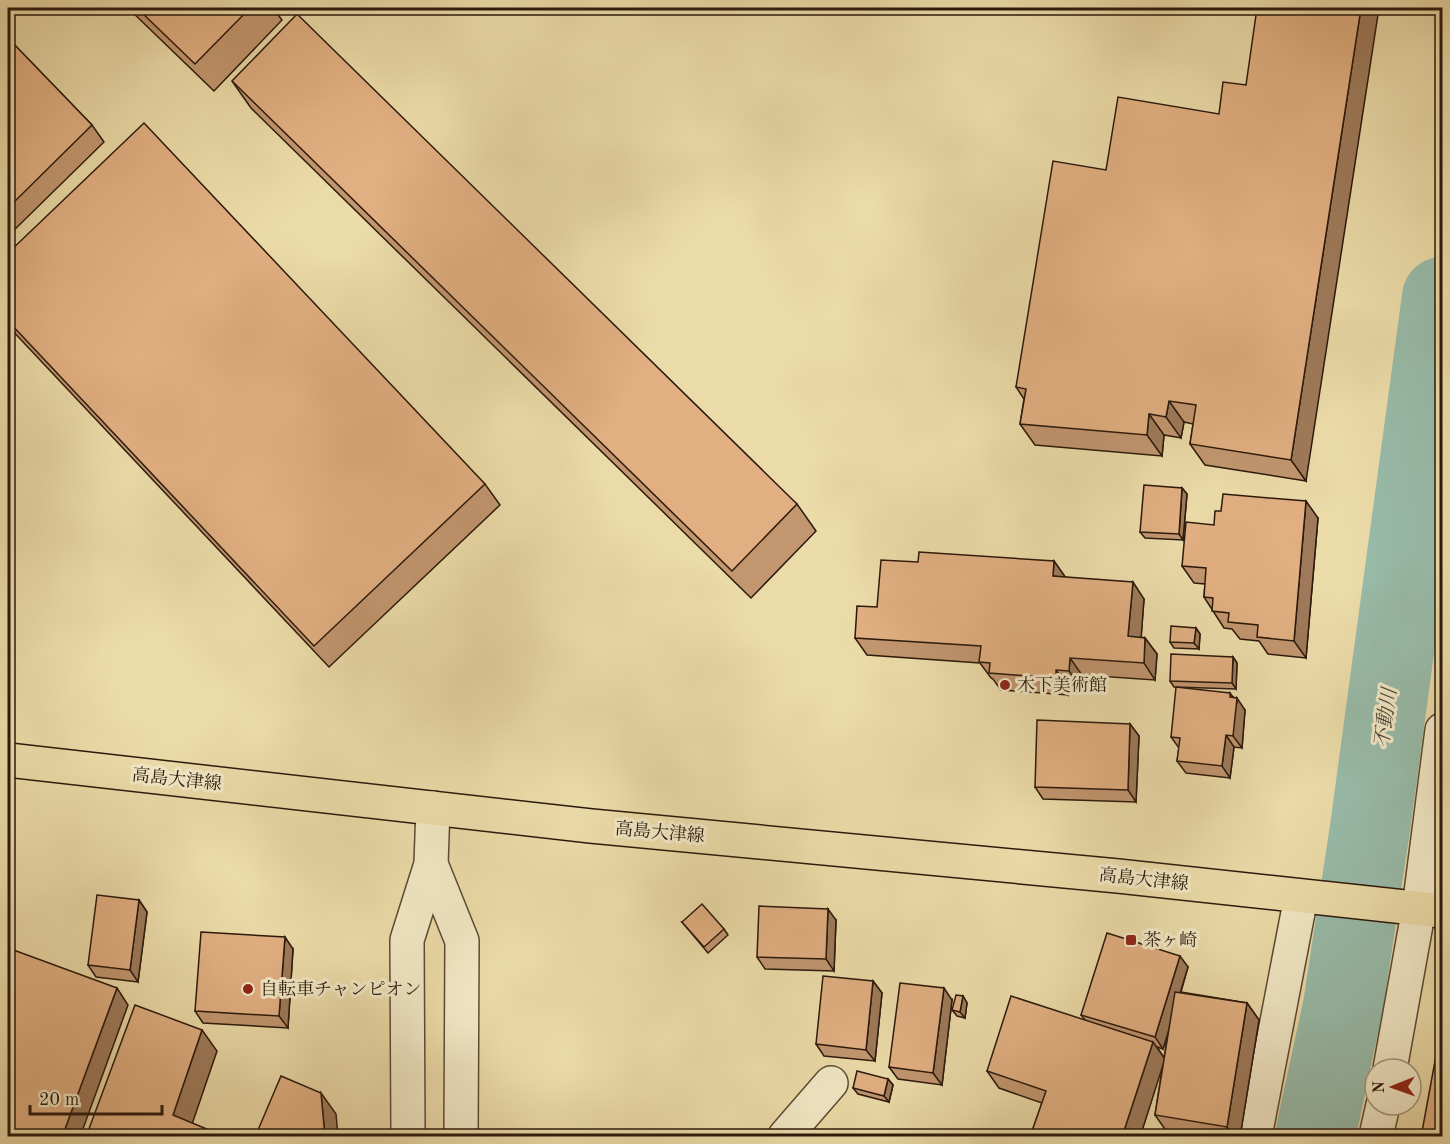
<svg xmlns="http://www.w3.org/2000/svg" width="1450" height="1144" font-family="'Old Standard TT','Noto Serif JP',serif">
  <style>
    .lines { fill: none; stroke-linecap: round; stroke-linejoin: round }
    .river { stroke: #98bba9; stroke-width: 80 }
    .minor-casing { stroke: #5b4a33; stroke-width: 36 }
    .major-casing { stroke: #2b190c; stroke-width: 36 }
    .minor { stroke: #f2e8c6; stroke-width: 33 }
    .major { stroke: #ebdba8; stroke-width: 33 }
    .wall { fill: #c2966f; stroke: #2b190c; stroke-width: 1.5; fill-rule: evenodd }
    .shaded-wall { fill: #9e7a5a; stroke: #2b190c; stroke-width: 1.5 }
    .building { fill: #e1af81; stroke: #2b190c; stroke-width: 1.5 }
    .poi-dot { fill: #8f2418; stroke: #f2e8c6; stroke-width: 2 }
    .labels { text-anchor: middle; stroke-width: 6; stroke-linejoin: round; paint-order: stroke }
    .poi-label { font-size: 18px; fill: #2b190c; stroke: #f2e8c6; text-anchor: start }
    .street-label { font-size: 18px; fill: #2b190c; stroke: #f2e8c6 }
    .water-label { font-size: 20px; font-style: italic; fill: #4c4a3b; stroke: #f2e8c6 }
  </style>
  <rect width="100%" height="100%" fill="#ebdba8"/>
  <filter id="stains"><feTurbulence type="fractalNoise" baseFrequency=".00333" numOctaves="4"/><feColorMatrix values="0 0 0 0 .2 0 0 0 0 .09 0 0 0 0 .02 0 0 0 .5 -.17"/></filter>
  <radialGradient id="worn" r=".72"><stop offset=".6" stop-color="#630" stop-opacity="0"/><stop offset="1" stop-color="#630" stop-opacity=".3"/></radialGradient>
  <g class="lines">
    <path class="river" d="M 1315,1136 L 1343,1006 L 1370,828 L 1442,297"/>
    <defs>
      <g id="minor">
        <path d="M 431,864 L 462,941 L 461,1136"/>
        <path d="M 1390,1069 L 1419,908 L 1442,730"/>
        <path d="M 408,1136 L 407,940 L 431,864 L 433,808"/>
        <path d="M 785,1136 L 831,1083"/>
        <path d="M 1255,1136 L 1301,897"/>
        <path d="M 1376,1136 L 1383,1105"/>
      </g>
      <path id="major" d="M 8,760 L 591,826 L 1118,876 L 1442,911"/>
    </defs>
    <use href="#minor" class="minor-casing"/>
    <use href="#major" class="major-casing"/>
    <use href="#minor" class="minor"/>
    <use href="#major" class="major"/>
  </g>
  <g class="wall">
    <path d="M 128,8 L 273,8 L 282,20 L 214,91 Z"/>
    <path d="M 8,38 L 92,125 L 104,142 L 8,236 Z"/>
    <path d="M 232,81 L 797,504 L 816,531 L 751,598 L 251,108 Z"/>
    <path d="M 1106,170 L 1306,481 L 1205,465 L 1190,444 L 1193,424 L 1184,422 L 1181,438 L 1164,435 L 1162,456 L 1035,445 L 1020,424 L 1024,399 L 1016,387 Z"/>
    <path d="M 8,253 L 485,484 L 500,505 L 329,667 L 8,326 Z"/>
    <path d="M 1182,488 L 1187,494 L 1183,540 L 1145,538 L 1140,532 Z"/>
    <path d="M 1318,518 L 1306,658 L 1268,654 L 1259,641 L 1240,639 L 1232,629 L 1224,628 L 1204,597 L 1205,584 L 1194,583 L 1182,566 L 1214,525 Z"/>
    <path d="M 1054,561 L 1065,577 L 1144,599 L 1141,637 L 1145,638 L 1157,654 L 1155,680 L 1082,675 L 1081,688 L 1068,687 L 1068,695 L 1001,690 L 993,679 L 991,678 L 980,663 L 867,655 L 855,638 L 877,607 L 918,562 Z"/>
    <path d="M 1196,628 L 1200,634 L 1199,649 L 1174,648 L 1170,642 Z"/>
    <path d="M 1233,657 L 1237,663 L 1236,689 L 1174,687 L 1170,681 Z"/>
    <path d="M 1233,697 L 1245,710 L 1242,748 L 1234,747 L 1230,778 L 1186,773 L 1177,761 L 1179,748 L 1171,737 Z"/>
    <path d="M 1130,724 L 1139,736 L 1136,802 L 1043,799 L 1035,787 Z"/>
    <path d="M 139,900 L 147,912 L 138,982 L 96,977 L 88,965 Z"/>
    <path d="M 836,920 L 834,971 L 765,969 L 757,957 Z"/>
    <path d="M 682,922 L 724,929 L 728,935 L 708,953 Z"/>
    <path d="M 293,949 L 288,1028 L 203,1023 L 195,1011 Z"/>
    <path d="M 1188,967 L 1181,992 L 1247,1003 L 1259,1020 L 1240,1137 L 1192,1137 L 1167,1132 L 1155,1115 L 1163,1063 L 1140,1137 L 1030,1137 L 1042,1103 L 999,1088 L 987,1071 L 1085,1020 L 1081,1015 ZM 1168,1032 L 1164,1058 L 1157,1047 L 1163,1049 Z"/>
    <path d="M 873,981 L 882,993 L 875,1061 L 824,1056 L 816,1044 Z"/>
    <path d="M 963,996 L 967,1003 L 965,1018 L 957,1016 L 952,1010 Z"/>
    <path d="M 952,1000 L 942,1085 L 898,1079 L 889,1067 Z"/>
    <path d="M 888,1079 L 893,1085 L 889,1102 L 858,1094 L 853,1088 Z"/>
  </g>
  <g class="shaded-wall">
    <path d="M 1361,8 L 1379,8 L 1306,481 L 1291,460 Z"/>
    <path d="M 1169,401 L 1184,422 L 1181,438 L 1166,417 Z"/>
    <path d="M 1149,414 L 1164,435 L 1162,456 L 1147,435 Z"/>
    <path d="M 1182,488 L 1187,494 L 1183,540 L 1179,534 Z"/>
    <path d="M 1306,501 L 1318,518 L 1306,658 L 1294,641 Z"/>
    <path d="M 1054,561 L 1066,578 L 1053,576 Z"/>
    <path d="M 1133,582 L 1144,599 L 1140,653 L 1128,636 Z"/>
    <path d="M 1196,628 L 1200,634 L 1199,649 L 1194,643 Z"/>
    <path d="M 1145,638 L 1157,654 L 1155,680 L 1144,663 Z"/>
    <path d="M 1233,657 L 1237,663 L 1236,689 L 1232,683 Z"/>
    <path d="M 1070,658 L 1082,675 L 1081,688 L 1069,671 Z"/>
    <path d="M 1056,670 L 1068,687 L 1068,695 L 1056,678 Z"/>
    <path d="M 1230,693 L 1237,702 L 1237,698 L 1245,710 L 1242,748 L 1233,736 L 1230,697 Z"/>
    <path d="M 1130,724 L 1139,736 L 1136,802 L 1128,790 Z"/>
    <path d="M 1226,735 L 1234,747 L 1230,778 L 1222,766 Z"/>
    <path d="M 139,900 L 147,912 L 138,982 L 130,970 Z"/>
    <path d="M 828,909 L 836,920 L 834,971 L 826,959 Z"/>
    <path d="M 285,937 L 293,949 L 288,1028 L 279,1016 Z"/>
    <path d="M 1180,956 L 1188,967 L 1163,1049 L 1155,1037 Z"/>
    <path d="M 873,981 L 882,993 L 875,1061 L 866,1050 Z"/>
    <path d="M 117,988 L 128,1005 L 80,1137 L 62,1137 Z"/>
    <path d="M 944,988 L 952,1000 L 942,1085 L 933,1073 Z"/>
    <path d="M 963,996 L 967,1003 L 965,1018 L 960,1012 Z"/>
    <path d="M 1247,1003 L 1259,1020 L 1240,1137 L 1233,1137 L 1227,1127 Z"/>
    <path d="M 202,1030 L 217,1051 L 188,1136 L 173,1115 Z"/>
    <path d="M 1153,1042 L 1165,1059 L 1140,1137 L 1122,1137 Z"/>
    <path d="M 888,1079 L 893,1085 L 889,1102 L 884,1096 Z"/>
    <path d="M 321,1093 L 336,1114 L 338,1137 L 325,1137 Z"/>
  </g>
  <g class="building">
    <path d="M 137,8 L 250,8 L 195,64 Z"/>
    <path d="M 1257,8 L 1361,8 L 1291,460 L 1190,444 L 1196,405 L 1169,401 L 1166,417 L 1149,414 L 1147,435 L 1020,424 L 1026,389 L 1016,387 L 1053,161 L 1106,170 L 1118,97 L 1219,114 L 1223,82 L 1246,85 Z"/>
    <path d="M 297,14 L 797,504 L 732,571 L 232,81 Z"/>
    <path d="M 8,38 L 92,125 L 8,208 Z"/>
    <path d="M 144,123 L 485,484 L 314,646 L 8,321 L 8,253 Z"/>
    <path d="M 1144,485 L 1182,488 L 1179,534 L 1140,532 Z"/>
    <path d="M 1223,494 L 1306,501 L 1294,641 L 1257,637 L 1258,625 L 1228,622 L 1229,613 L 1212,611 L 1213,598 L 1204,597 L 1206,568 L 1182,566 L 1186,522 L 1214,525 L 1215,511 L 1221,511 Z"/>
    <path d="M 919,552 L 1054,561 L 1053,576 L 1133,582 L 1128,636 L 1145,638 L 1144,663 L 1070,658 L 1069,671 L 1056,670 L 1056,678 L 989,673 L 990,663 L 979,662 L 981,646 L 855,638 L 857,606 L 877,607 L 881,560 L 918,562 Z"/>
    <path d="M 1171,626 L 1196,628 L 1194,643 L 1170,642 Z"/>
    <path d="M 1171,654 L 1233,657 L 1232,683 L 1170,681 Z"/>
    <path d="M 1176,687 L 1230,693 L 1230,697 L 1237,698 L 1233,736 L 1226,735 L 1222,766 L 1177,761 L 1180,738 L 1171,737 Z"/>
    <path d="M 1037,720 L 1130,724 L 1128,790 L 1035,787 Z"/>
    <path d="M 97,895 L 139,900 L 130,970 L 88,965 Z"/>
    <path d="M 702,904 L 724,929 L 704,947 L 682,922 Z"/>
    <path d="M 759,906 L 828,909 L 826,959 L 757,957 Z"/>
    <path d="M 201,932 L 285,937 L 279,1016 L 195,1011 Z"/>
    <path d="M 1107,933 L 1180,956 L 1155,1037 L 1081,1015 Z"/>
    <path d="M 8,948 L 117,988 L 62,1137 L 8,1137 Z"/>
    <path d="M 823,976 L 873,981 L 866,1050 L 816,1044 Z"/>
    <path d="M 900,983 L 944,988 L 933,1073 L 889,1067 Z"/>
    <path d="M 1175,992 L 1247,1003 L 1227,1127 L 1155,1115 Z"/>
    <path d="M 956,995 L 963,996 L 960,1012 L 952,1010 Z"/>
    <path d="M 1011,996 L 1153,1042 L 1122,1137 L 1030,1137 L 1046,1091 L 987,1071 Z"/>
    <path d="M 135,1005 L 202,1030 L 173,1115 L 226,1137 L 86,1137 Z"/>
    <path d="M 1438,1045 L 1443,1046 L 1443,1137 L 1421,1137 Z"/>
    <path d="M 857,1071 L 888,1079 L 884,1096 L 853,1088 Z"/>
    <path d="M 281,1076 L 321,1093 L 325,1137 L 255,1137 Z"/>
  </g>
  <g class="poi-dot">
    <circle cx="1005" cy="685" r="6"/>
    <rect x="1125" y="934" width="12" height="12" rx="3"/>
    <circle cx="248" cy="989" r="6"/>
  </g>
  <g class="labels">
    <g class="poi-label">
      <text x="1017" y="691">木下美術館</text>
      <text x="1143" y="946">茶ヶ崎</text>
      <text x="260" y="995">自転車チャンピオン</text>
    </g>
    <g class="street-label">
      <text transform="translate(177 779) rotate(6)" y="6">高島大津線</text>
      <text transform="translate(660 832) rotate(5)" y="6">高島大津線</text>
      <text transform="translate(1144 879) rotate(6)" y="6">高島大津線</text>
    </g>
    <g class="water-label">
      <text transform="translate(1385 718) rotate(-82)" y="7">不動川</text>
    </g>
  </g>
  <rect width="1450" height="1144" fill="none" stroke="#ebdba8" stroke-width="30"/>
  <rect x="9" y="9" width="1432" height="1126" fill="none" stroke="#2b190c" stroke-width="3"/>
  <rect x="15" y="15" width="1420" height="1114" fill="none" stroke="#2b190c" stroke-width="1.5"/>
  <g transform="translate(1393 1087) rotate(269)"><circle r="28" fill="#f2e8c6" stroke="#a2957c" stroke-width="1.5"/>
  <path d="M0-4.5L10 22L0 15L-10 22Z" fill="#8f2418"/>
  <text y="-9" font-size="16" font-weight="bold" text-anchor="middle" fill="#2b190c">N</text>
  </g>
  <path d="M30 1105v9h132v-9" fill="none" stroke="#2b190c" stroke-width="3"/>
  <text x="39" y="1105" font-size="18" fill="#2b190c" stroke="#f2e8c6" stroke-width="4.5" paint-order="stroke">20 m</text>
  <rect width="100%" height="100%" filter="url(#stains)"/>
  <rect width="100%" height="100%" fill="url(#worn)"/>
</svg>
